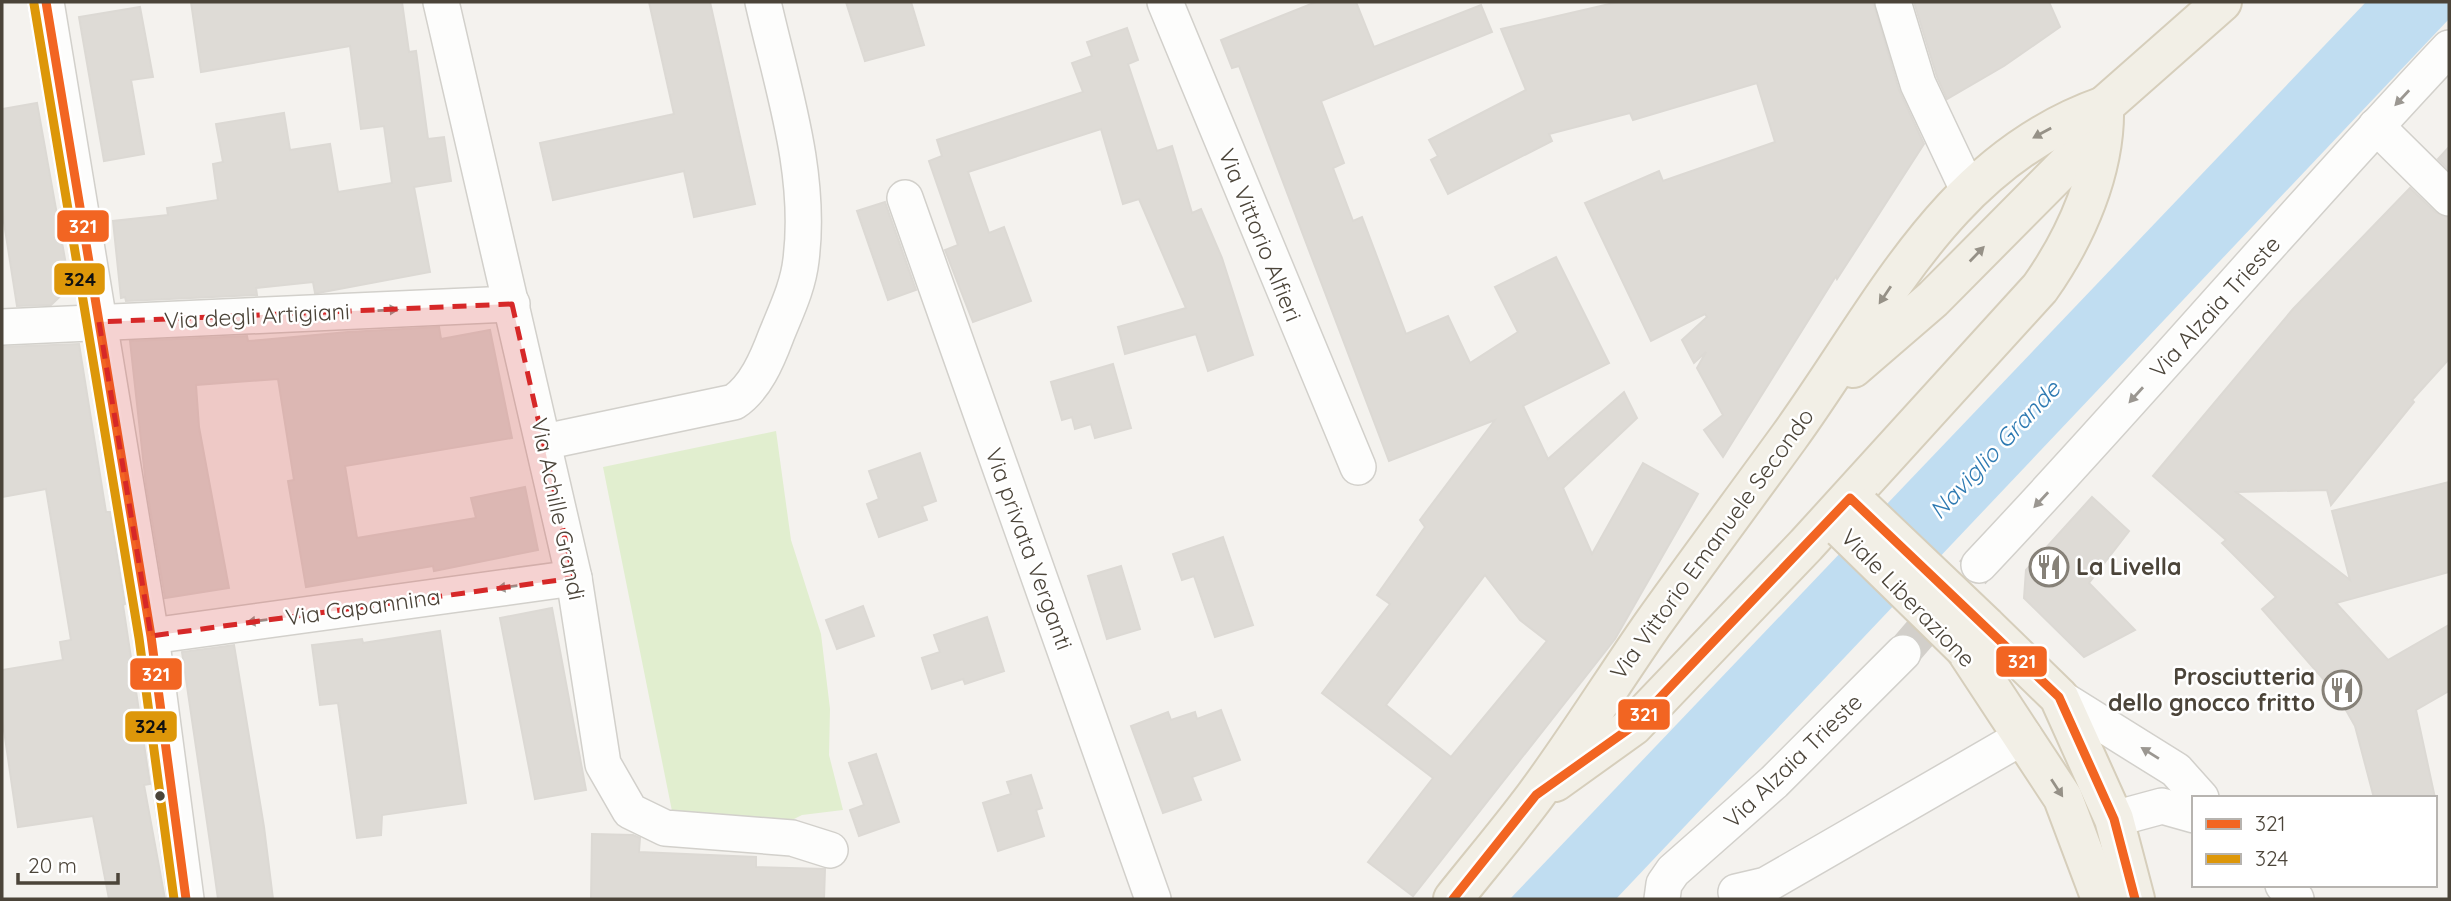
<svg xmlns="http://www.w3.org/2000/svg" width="2451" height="901" font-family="Quicksand,sans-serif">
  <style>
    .green { fill: #e1eecf }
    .water { fill: #c0ddf1 }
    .building { fill: #dedbd6; stroke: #dcd9d4; stroke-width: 2; fill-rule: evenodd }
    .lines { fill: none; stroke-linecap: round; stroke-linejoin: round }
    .minor-tunnel { stroke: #d2cfca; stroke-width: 35; stroke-dasharray: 35 18; stroke-linecap: butt }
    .minor-casing { stroke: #d2d0cb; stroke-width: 38 }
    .major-casing { stroke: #d6cebb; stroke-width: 42 }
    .minor { stroke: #fdfdfc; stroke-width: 35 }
    .major { stroke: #f2efe6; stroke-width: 38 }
    .major-bridge-casing { stroke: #d6cebb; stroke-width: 42; stroke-linecap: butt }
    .major-bridge { stroke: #f2efe6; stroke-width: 38 }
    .bus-1-casing { stroke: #fff; stroke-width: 14 }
    .bus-2-casing { stroke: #fff; stroke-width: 14 }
    .bus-1 { stroke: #f26522; stroke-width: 9 }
    .bus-2 { stroke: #dd9709; stroke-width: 9 }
    .oneway { fill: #9b9791 }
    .oneway2 { fill: #969187 }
    .marked { fill: #d62828; fill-opacity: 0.2; stroke: #d62828; stroke-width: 5; stroke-dasharray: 14 9; stroke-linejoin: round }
    .bus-dot { fill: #4b4439; stroke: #fff; stroke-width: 2.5 }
    .labels { text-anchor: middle; stroke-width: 5; stroke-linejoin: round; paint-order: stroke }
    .street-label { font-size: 23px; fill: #4b4439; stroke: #fff }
    .poi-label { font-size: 23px; font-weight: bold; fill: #4b4439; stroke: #fff; text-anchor: start }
    .water-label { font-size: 24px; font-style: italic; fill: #2e7ab2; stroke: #fff }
    .line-badge { stroke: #fff; stroke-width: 2.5 }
    .badge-label { font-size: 19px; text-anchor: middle; font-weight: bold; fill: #fff }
    .pale-badge-label { font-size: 19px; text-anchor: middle; font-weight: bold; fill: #111 }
  </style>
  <rect width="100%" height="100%" fill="#f4f2ee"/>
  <path class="green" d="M 776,431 L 791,540 L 821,634 L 830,709 L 829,755 L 843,810 L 802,815 L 788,822 L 673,816 L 603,467 Z"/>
  <path class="water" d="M 2366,2 L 2449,2 L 2449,19 L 1616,899 L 1510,899 Z"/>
  <g class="building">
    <path d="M 191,2 L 402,2 L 409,52 L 416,51 L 428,139 L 444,137 L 451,181 L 414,187 L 430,272 L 318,293 L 315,293 L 313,282 L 256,288 L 257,295 L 126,301 L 125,297 L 121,298 L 113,221 L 168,215 L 167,208 L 218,200 L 213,164 L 223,162 L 216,124 L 284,113 L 290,150 L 330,144 L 338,192 L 392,183 L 384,126 L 361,129 L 350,46 L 201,72 Z"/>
    <path d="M 649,2 L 710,2 L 755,204 L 694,217 L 684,171 L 553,200 L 540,143 L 674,114 Z"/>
    <path d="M 846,2 L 911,2 L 924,45 L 865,61 Z"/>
    <path d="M 1316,2 L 1356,2 L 1374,47 L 1481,5 L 1492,32 L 1321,101 L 1344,163 L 1333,168 L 1353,221 L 1362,217 L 1406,334 L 1448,316 L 1470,363 L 1518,332 L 1495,287 L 1556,257 L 1609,363 L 1523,406 L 1548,459 L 1624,392 L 1637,418 L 1563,488 L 1592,554 L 1643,463 L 1698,494 L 1615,639 L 1413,896 L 1368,862 L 1433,778 L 1322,693 L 1390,604 L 1377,595 L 1425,527 L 1420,520 L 1495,420 L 1389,461 L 1239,66 L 1232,68 L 1221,40 ZM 1485,575 L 1520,620 L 1547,641 L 1451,757 L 1386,705 Z"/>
    <path d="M 1618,2 L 1873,2 L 1899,90 L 1924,144 L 1837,279 L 1836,276 L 1723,457 L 1704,430 L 1723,415 L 1697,368 L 1706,352 L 1694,363 L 1682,340 L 1707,317 L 1705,314 L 1651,341 L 1585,203 L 1659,171 L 1663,181 L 1775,142 L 1757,83 L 1633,120 L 1630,113 L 1549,134 L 1552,141 L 1448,194 L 1431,160 L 1438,156 L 1429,140 L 1526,90 L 1501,29 Z"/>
    <path d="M 1914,2 L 2049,2 L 2060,27 L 2004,66 L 1947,99 L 1937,77 Z"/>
    <path d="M 140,7 L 153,77 L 131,80 L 144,154 L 104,161 L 79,17 Z"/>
    <path d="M 1127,28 L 1138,60 L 1128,64 L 1157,151 L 1172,146 L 1192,213 L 1201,209 L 1222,258 L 1253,355 L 1208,371 L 1196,334 L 1125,354 L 1118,327 L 1186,308 L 1139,199 L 1123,204 L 1101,129 L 968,172 L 989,233 L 1004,227 L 1031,301 L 973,322 L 945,250 L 958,245 L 929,161 L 942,156 L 937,140 L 1083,92 L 1072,63 L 1092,56 L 1087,42 Z"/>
    <path d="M 37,103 L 70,287 L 51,305 L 17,306 L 2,210 L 2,109 Z"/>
    <path d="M 2449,147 L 2449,170 L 2438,159 Z"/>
    <path d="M 2410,188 L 2435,212 L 2449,218 L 2449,359 L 2412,400 L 2414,402 L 2331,505 L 2327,490 L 2236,492 L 2350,580 L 2332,511 L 2449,482 L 2449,572 L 2336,603 L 2388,660 L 2449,625 L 2449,691 L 2416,710 L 2435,798 L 2374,798 L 2355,726 L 2338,696 L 2262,609 L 2276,597 L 2222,543 L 2226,540 L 2153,476 L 2293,309 Z"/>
    <path d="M 885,202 L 916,290 L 888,300 L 857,211 Z"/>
    <path d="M 439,327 L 441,339 L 490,330 L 512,438 L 345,466 L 357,538 L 476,518 L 471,498 L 525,487 L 538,550 L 434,571 L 433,566 L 306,587 L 288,481 L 294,480 L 278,379 L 196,385 L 199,427 L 229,588 L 165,598 L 146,485 L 130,341 L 247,336 L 248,341 L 261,340 L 348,332 Z"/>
    <path d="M 79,344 L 106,512 L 110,512 L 125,604 L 123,605 L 150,784 L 144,785 L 165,899 L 109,899 L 93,816 L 18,827 L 2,717 L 2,670 L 63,660 L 60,642 L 71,640 L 46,489 L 2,497 L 2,347 Z"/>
    <path d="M 1113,364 L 1131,428 L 1095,438 L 1091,424 L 1075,429 L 1072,417 L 1062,420 L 1051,382 Z"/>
    <path d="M 920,453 L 936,501 L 922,506 L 927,520 L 879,537 L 867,504 L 879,499 L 869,471 Z"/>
    <path d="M 2092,497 L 2129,531 L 2089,583 L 2135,630 L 2084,657 L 2024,598 L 2026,570 Z"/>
    <path d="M 1223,537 L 1253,625 L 1215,637 L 1194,576 L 1182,580 L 1173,554 Z"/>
    <path d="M 1121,566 L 1140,629 L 1107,639 L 1088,576 Z"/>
    <path d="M 863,606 L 874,636 L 837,649 L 826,620 Z"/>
    <path d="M 552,608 L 586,790 L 535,799 L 500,618 Z"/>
    <path d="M 987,617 L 1004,671 L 965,684 L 963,679 L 932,689 L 922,658 L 940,652 L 934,635 Z"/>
    <path d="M 440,631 L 466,803 L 382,815 L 381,835 L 357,838 L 338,703 L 320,705 L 312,645 L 362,639 L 363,643 Z"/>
    <path d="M 234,645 L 264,827 L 273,899 L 218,899 L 213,863 L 182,652 Z"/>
    <path d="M 1221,710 L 1240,760 L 1192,777 L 1201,800 L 1163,813 L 1131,726 L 1168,712 L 1171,720 L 1195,712 L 1197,719 Z"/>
    <path d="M 876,754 L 899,822 L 859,836 L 850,810 L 864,805 L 849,763 Z"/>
    <path d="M 1031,775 L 1042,808 L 1036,810 L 1044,836 L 998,851 L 983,803 L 1011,794 L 1007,782 Z"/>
    <path d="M 592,834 L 633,835 L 640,838 L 639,852 L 756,857 L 756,867 L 825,869 L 824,899 L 591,899 Z"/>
  </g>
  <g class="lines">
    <path class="minor-tunnel" d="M 1903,653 L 1979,565"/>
    <defs>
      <g id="minor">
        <path d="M 46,2 L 151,636 L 186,899"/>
        <path d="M 441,2 L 574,578 L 603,764 L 630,811 L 665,828 L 792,838 L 830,850"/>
        <path d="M 1165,2 L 1358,467"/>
        <path d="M 1893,2 L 1918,84 L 1969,192"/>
        <path d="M 2376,126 L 2449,198"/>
        <path d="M 905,198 L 1153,899"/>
        <path d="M 2,327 L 512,304"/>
        <path d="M 544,442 L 734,402 C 755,388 767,360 776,336 C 786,311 798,287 801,260 C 812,173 782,86 763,2"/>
        <path d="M 1979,565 C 2139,396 2289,218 2449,48"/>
        <path d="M 151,636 L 574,578"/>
        <path d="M 2059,697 L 2176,770 L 2201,798"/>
        <path d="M 2114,819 L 2162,806 L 2194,815"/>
        <path d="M 2283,885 L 2296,899"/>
        <path d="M 1736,892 L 1766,885 L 2024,736"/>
        <path d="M 1662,899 L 1664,884 L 1673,871 L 1774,782 L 1903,653"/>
      </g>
      <g id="major">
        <path d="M 1853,368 L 1933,299 L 2069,162 L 2088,137 L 2104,106 L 2222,2"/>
        <path d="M 1986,626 L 2059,697 L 2114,819 L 2135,899"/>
        <path d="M 1965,649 L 2063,798 L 2101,899"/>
        <path d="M 1555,782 L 1633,726 L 1806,545 L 2040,288 C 2076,237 2106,170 2104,106"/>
        <path d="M 1453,899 C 1480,865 1509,831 1535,796 C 1576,741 1613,681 1652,625 C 1697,562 1744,499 1789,437 C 1881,310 1947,161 2104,106"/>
      </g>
    </defs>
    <use href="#minor" class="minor-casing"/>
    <use href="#major" class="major-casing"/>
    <use href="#minor" class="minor"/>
    <use href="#major" class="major"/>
    <defs>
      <g id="major-bridge">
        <path d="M 1862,508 L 1986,626"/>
        <path d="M 1842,529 L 1965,649"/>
      </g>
    </defs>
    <use href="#major-bridge" class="major-bridge-casing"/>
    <use href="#major-bridge" class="major-bridge"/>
    <defs>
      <g id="bus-1">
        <path d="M 46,2 L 151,636 L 186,899"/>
        <path d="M 1453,899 L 1536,795 L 1633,726 L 1850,498 L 2059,697 L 2114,819 L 2135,899"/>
      </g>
      <path id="bus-2" d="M 34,4 L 139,638 L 174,899"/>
    </defs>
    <use href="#bus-1" class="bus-1-casing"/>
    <use href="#bus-2" class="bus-2-casing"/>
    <use href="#bus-1" class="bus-1"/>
    <use href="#bus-2" class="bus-2"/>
  </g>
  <defs><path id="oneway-solid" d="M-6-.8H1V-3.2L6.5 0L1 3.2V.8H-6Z" transform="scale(1.75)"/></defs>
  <g class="oneway">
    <use href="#oneway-solid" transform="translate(2402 98) rotate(133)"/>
    <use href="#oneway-solid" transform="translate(388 310) rotate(-3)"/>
    <use href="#oneway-solid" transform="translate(2136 395) rotate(132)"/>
    <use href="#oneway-solid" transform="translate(2041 500) rotate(133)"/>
    <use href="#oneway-solid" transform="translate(507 587) rotate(172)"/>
    <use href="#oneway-solid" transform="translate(257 621) rotate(172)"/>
    <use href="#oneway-solid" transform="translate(2150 753) rotate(-148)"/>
  </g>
  <g class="oneway2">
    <use href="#oneway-solid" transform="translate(2042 133) rotate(151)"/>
    <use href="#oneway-solid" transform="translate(1977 254) rotate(-46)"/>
    <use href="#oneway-solid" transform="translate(1885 295) rotate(124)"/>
    <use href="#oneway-solid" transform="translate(2057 788) rotate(57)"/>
  </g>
  <path class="marked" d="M 512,304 L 574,578 L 151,636 L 99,322 Z"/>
  <defs>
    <symbol id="restaurant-ring" viewBox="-11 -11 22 22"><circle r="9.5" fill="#fff" stroke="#868178" stroke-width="1.5"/><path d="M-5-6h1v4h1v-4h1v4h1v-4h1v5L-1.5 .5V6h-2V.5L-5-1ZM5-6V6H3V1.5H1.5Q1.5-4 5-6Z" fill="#868178"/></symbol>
  </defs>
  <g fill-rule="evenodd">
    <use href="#restaurant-ring" x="2027" y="545" width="44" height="44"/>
    <use href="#restaurant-ring" x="2320" y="668" width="44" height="44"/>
  </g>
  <circle class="bus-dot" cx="160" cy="796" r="6"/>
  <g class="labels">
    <g class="street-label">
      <text transform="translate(1260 235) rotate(68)" y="8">Via Vittorio Alfieri</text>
      <text transform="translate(2215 307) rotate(-48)" y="8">Via Alzaia Trieste</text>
      <text transform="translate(257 316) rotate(-3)" y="8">Via degli Artigiani</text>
      <text transform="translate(558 509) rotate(78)" y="8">Via Achille Grandi</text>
      <text transform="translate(1712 544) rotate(-54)" y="8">Via Vittorio Emanuele Secondo</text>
      <text transform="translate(1029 549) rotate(70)" y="8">Via privata Verganti</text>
      <text transform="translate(1908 598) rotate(46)" y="8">Viale Liberazione</text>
      <text transform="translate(363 607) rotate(-8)" y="8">Via Capannina</text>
      <text transform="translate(1793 761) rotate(-44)" y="8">Via Alzaia Trieste</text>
    </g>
    <g class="poi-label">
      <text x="2076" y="575">La Livella</text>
      <text x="2315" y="685" text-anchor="end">Prosciutteria<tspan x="2315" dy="26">dello gnocco fritto</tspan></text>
    </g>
    <g class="water-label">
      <text transform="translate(1995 450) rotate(-47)" y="8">Naviglio Grande</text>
    </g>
  </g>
  <g class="line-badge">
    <rect x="56" y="209" width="54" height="34" rx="7" fill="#f26522"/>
    <rect x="53" y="262" width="53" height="34" rx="7" fill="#dd9709"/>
    <rect x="1995" y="645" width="53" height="33" rx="7" fill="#f26522"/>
    <rect x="129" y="657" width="54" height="34" rx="7" fill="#f26522"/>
    <rect x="1617" y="698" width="54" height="33" rx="7" fill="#f26522"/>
    <rect x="124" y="710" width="54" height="33" rx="7" fill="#dd9709"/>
  </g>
  <g class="badge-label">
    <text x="83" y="233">321</text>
    <text x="2022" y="668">321</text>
    <text x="156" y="681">321</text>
    <text x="1644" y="721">321</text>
  </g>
  <g class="pale-badge-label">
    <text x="80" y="286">324</text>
    <text x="151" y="733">324</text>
  </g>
  <rect width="2451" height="901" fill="none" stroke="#4b4439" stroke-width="7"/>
  <rect x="2192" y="796" width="245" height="91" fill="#ffffff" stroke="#b7b4b0" stroke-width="2"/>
  <rect x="2206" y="819" width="35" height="10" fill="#f26522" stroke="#b7b4b0" stroke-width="2"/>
  <text x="2255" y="831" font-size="21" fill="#4b4439">321</text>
  <rect x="2206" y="854" width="35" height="10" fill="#dd9709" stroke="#b7b4b0" stroke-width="2"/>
  <text x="2255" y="866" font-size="21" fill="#4b4439">324</text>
  <path d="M18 873v10h100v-10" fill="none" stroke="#4b4439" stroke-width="3.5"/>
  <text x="28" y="873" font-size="21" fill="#4b4439" stroke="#ffffff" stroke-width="5" paint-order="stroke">20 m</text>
</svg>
